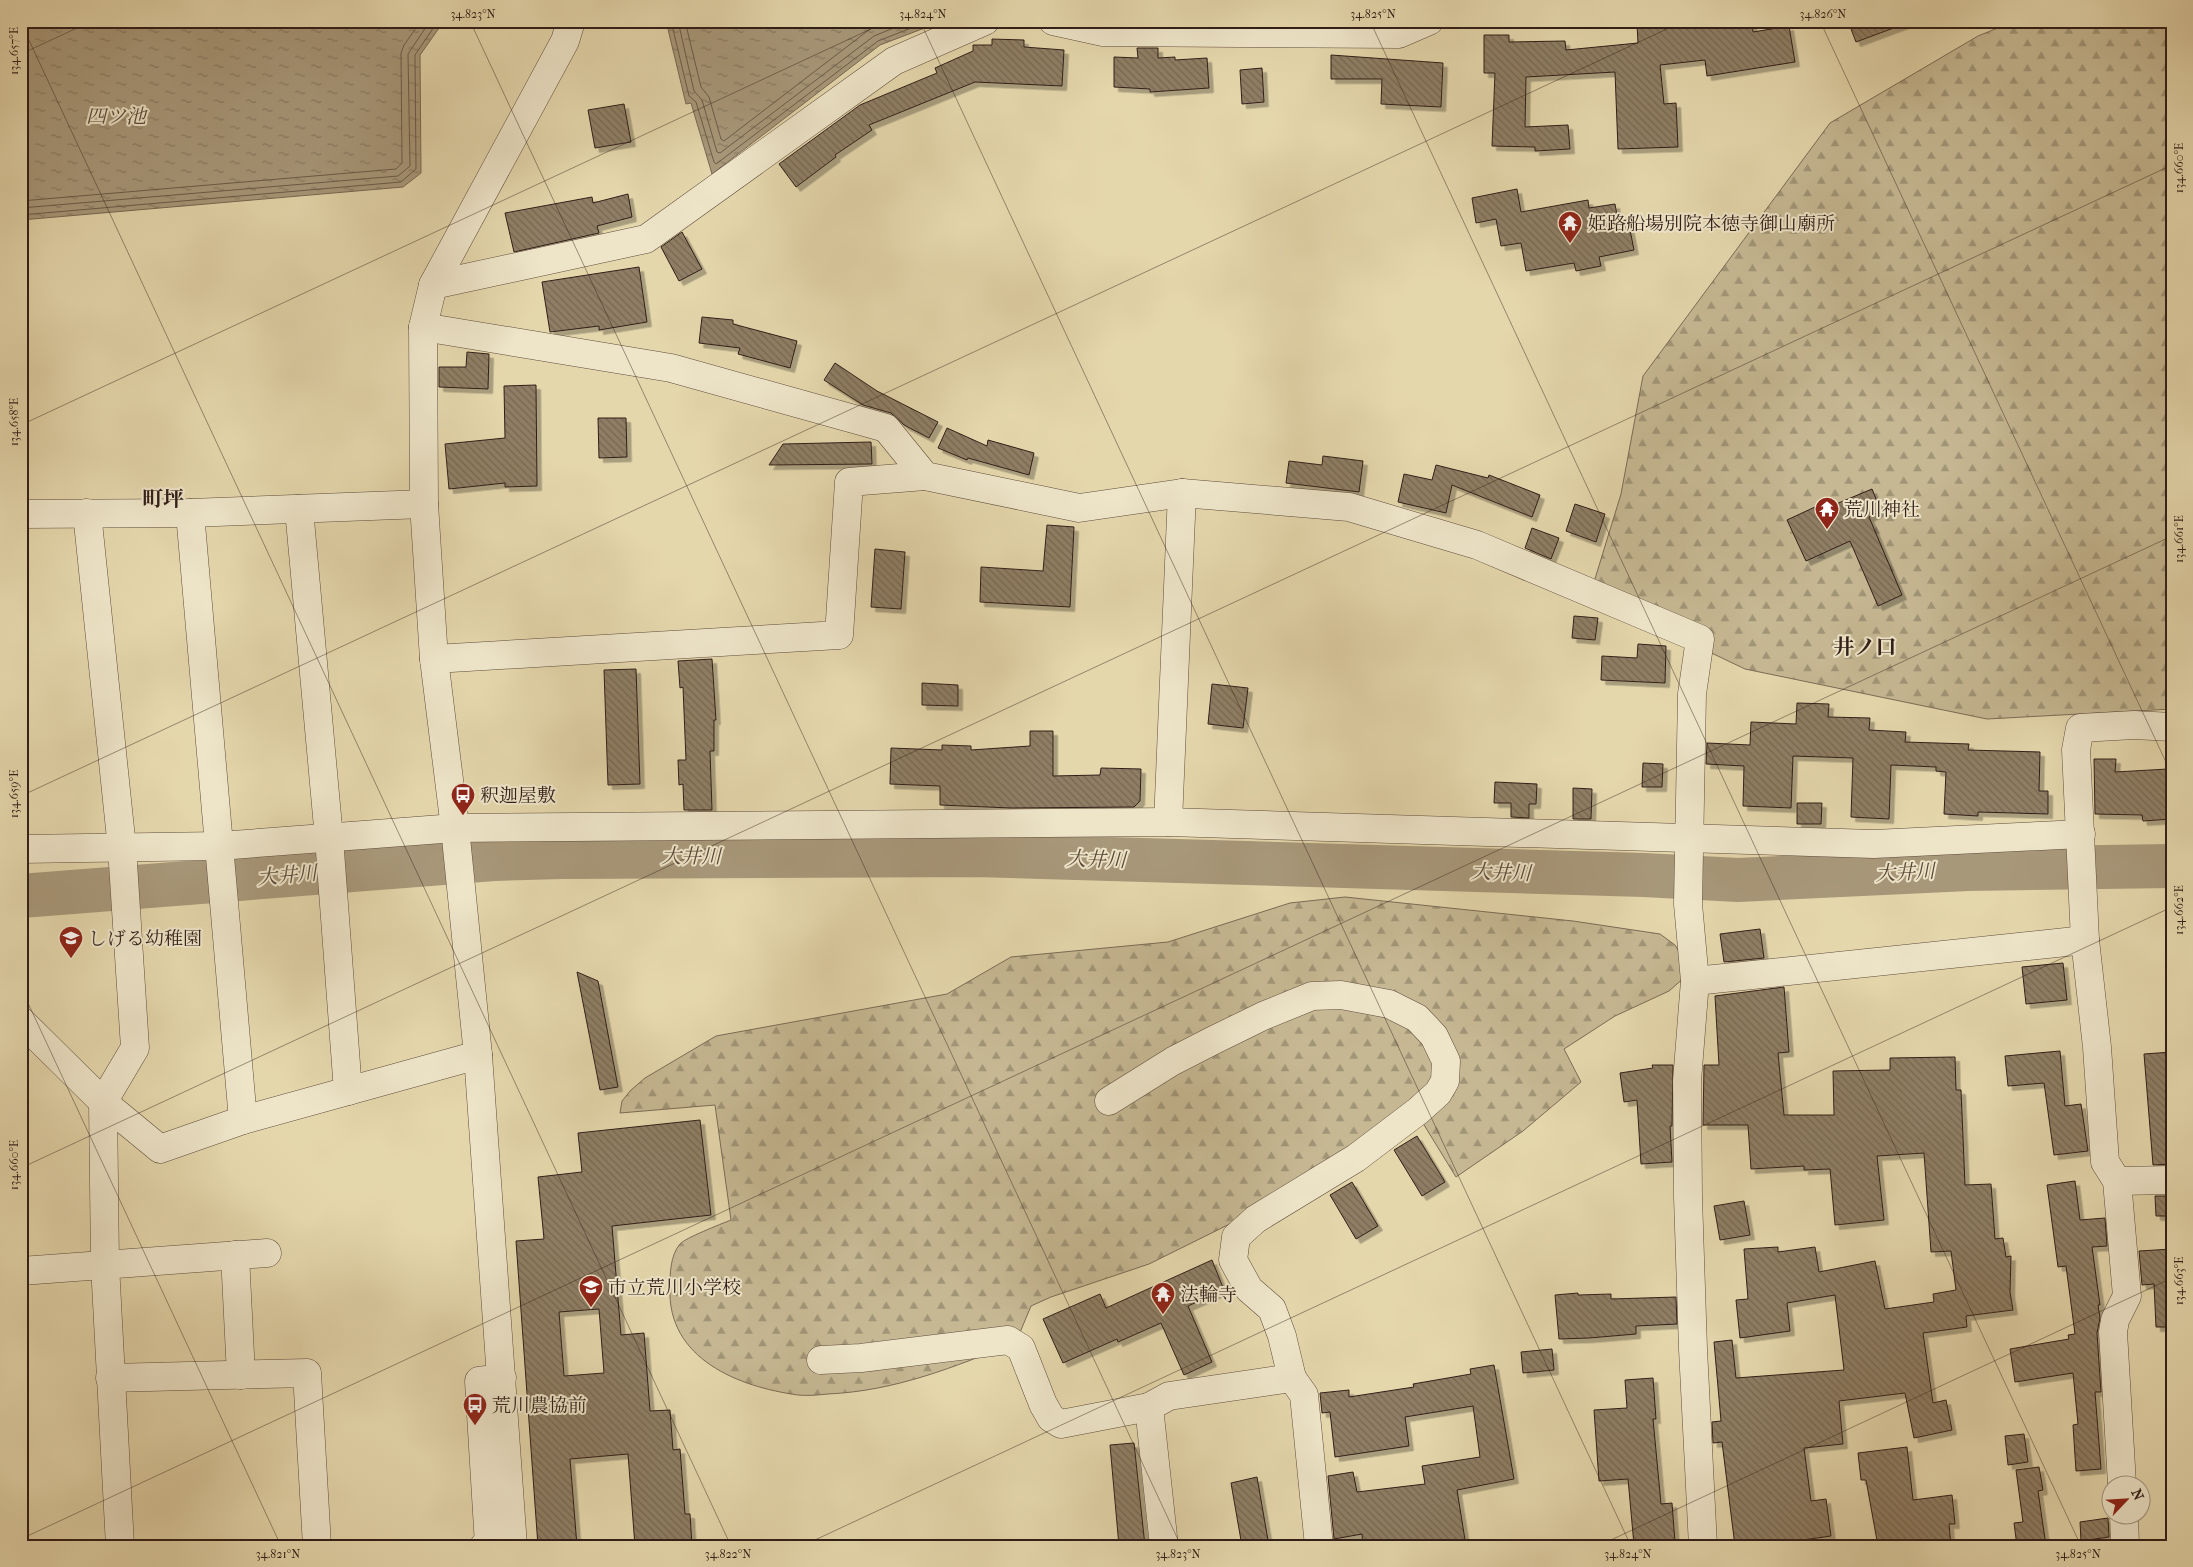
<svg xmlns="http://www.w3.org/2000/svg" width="2193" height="1567" font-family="'IM FELL French Canon','Noto Serif JP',serif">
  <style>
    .forest { fill: url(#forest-firs); stroke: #7c6b56 }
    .water { fill: url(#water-ripples); stroke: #786753 }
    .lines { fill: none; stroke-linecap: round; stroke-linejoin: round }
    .shore { stroke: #6c5b49; stroke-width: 1 }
    .river { stroke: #a8987a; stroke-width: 44 }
    .building { fill: url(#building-back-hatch); stroke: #311e18; fill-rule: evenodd; filter: url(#shadow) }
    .minor-casing { stroke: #5e4c3d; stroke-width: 29 }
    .minor { stroke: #eee5c9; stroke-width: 28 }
    .ticks { fill: none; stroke: #311e18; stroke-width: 1; stroke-opacity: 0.45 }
    .labels { text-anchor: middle; stroke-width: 4; stroke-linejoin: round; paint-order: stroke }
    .poi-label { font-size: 19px; fill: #311e18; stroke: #eee5c9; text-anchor: start }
    .water-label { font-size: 20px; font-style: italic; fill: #5b493a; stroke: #eee5c9 }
    .quarter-label { font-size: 21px; font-weight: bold; fill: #311e18; stroke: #eee5c9 }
    .neatline { fill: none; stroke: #311e18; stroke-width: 2 }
    .ticks-label { font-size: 12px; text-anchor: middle; fill: #311e18 }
  </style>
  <defs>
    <pattern id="forest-firs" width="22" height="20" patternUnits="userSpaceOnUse" patternTransform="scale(1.25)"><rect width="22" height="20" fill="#c6b893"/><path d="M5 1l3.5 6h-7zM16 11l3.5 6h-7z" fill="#a19577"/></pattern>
    <pattern id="water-ripples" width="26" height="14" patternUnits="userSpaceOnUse" patternTransform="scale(1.25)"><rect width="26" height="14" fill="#a8987a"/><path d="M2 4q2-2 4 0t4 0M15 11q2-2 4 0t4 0" fill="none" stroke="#897b63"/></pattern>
    <pattern id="building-back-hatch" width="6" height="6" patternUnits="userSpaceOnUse" patternTransform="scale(1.25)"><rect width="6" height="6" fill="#8f7e65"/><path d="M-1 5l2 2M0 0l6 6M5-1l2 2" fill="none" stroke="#756752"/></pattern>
    <filter id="shadow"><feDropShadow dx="4.5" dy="4.5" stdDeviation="0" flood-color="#0004"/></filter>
  </defs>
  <rect width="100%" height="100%" fill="#e5d7ac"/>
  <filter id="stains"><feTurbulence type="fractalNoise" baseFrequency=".004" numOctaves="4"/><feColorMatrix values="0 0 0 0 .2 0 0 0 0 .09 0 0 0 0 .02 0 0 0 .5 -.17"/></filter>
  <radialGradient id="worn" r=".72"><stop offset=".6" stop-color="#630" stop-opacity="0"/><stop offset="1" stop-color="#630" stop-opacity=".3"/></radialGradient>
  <g class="forest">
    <path d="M 2015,21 L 2172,21 L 2172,709 L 1987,719 L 1745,669 L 1590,595 L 1621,494 L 1643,376 L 1830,123 L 1978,36 Z"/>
    <path d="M 1345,897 L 1573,921 L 1660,934 L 1675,945 L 1684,960 L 1686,976 L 1669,991 L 1615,1016 L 1564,1049 L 1581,1082 L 1523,1131 L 1456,1177 L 1413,1107 L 1268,1205 L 1149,1264 L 1051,1297 L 1031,1306 L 1016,1342 C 955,1367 895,1391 828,1394 C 818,1395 808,1396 798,1395 C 739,1387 667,1359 670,1288 C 670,1274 670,1256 680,1244 C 685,1238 721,1224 731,1220 L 715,1105 L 620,1113 L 622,1101 L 631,1090 L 645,1078 L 716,1036 L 947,994 L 1011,957 L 1168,942 L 1290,903 Z"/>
  </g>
  <g class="water">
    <path d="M 21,21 L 444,21 L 420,55 L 421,173 L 403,187 L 21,220 Z"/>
    <path d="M 666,21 L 943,21 L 880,45 L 712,174 L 691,103 L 686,104 Z"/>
  </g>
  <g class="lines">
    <g class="shore">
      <path d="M 671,21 L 689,96 L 696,102 L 714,162 L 716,164 L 878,41 L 929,21"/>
      <path d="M 678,21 L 694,91 L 702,100 L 717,152 L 720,153 L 874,36 L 911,21"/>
      <path d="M 685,21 L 701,87 L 709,97 L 721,139 L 724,141 L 870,29 L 890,21"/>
      <path d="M 21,201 L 396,169 L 402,163 L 401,53 L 404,45 L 421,21"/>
      <path d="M 21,208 L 398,176 L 410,166 L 408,54 L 430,21"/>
      <path d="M 21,215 L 401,182 L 416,169 L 415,55 L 438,21"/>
    </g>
    <path class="river" d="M 21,896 L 494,859 L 562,857 L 977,855 L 1644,875 L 1738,880 L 1968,869 L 2172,866"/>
  </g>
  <g class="building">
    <path d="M 1732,21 L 1752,21 L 1753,32 L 1789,26 L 1795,62 L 1707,76 L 1705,60 L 1660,65 L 1664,104 L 1676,103 L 1678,147 L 1618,149 L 1615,72 L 1526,77 L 1525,127 L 1568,125 L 1570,149 L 1535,151 L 1535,147 L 1492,146 L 1495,73 L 1484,73 L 1484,35 L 1509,35 L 1509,42 L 1565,41 L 1566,50 L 1638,43 L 1637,24 L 1657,22 L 1657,27 L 1694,23 L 1694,26 Z"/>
    <path d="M 1848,21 L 1907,21 L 1907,23 L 1856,42 Z"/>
    <path d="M 992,39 L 1024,40 L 1024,47 L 1064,50 L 1062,86 L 975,82 L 869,125 L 872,130 L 835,155 L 836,157 L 796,187 L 779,164 L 860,105 L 937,73 L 935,68 L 973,51 L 973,45 L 992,45 Z"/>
    <path d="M 1137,48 L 1158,48 L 1158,58 L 1175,57 L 1175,60 L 1207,58 L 1209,88 L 1150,92 L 1150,89 L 1114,87 L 1114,57 L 1138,58 Z"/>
    <path d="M 1331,55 L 1443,63 L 1441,107 L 1381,104 L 1382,79 L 1331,79 Z"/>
    <path d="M 1262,68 L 1264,102 L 1242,104 L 1240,70 Z"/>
    <path d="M 624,104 L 631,142 L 595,148 L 588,110 Z"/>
    <path d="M 1517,189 L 1521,212 L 1588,200 L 1589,208 L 1615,204 L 1618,221 L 1628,220 L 1634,250 L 1599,257 L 1601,266 L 1576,271 L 1574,263 L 1526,271 L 1521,243 L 1501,246 L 1496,219 L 1476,223 L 1472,198 Z"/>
    <path d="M 628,194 L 632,217 L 597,226 L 599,233 L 514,252 L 505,213 L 592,197 L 593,203 Z"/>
    <path d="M 682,232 L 702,269 L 679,281 L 661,247 Z"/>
    <path d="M 639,267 L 647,322 L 599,330 L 599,326 L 550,332 L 542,282 Z"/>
    <path d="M 702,317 L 733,320 L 733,324 L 797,341 L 790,368 L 738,354 L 740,348 L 699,343 Z"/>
    <path d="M 467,352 L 489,354 L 488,389 L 439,387 L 439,367 L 466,367 Z"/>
    <path d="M 835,363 L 877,391 L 938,422 L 929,438 L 904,425 L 891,413 L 863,405 L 824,380 Z"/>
    <path d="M 536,385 L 537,486 L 505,487 L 505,483 L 449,489 L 445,444 L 505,438 L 504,386 Z"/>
    <path d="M 598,418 L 626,418 L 627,457 L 599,458 Z"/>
    <path d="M 947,428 L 987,446 L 988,440 L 1034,453 L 1029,475 L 968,458 L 967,460 L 938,448 Z"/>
    <path d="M 871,442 L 872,464 L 769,465 L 783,444 Z"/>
    <path d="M 1323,456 L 1363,461 L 1359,492 L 1286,483 L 1289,461 L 1322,465 Z"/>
    <path d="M 1436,465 L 1488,478 L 1489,475 L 1540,495 L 1532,517 L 1452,485 L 1446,513 L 1398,502 L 1404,474 L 1432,480 Z"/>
    <path d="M 1872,489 L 1881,511 L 1869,517 L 1902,595 L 1878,606 L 1850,541 L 1806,561 L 1787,520 L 1815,507 L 1817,512 Z"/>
    <path d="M 1575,504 L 1605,514 L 1596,542 L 1566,531 Z"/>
    <path d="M 1047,525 L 1074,527 L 1070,607 L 980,602 L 981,567 L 1043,571 Z"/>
    <path d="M 1532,528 L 1559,538 L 1551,559 L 1525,548 Z"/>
    <path d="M 875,549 L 905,552 L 901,609 L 871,607 Z"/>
    <path d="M 1574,616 L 1598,618 L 1595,640 L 1572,638 Z"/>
    <path d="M 1638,644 L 1666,646 L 1665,683 L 1601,680 L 1602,656 L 1637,658 Z"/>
    <path d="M 712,659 L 716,720 L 714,720 L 714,751 L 710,751 L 712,810 L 684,810 L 683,784 L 679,785 L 678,760 L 686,760 L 683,687 L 680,688 L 678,661 Z"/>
    <path d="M 636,669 L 640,784 L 608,785 L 604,670 Z"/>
    <path d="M 922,683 L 958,685 L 958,706 L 922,705 Z"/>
    <path d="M 1212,684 L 1248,688 L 1243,728 L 1208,724 Z"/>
    <path d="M 1797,703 L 1829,704 L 1828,717 L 1870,718 L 1869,730 L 1906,732 L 1905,742 L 1969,744 L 1968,750 L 2040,752 L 2039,791 L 2048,791 L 2048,814 L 1978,812 L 1978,816 L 1944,814 L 1946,772 L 1936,771 L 1936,767 L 1891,765 L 1889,819 L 1851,817 L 1853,758 L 1793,756 L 1791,808 L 1743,806 L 1744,766 L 1706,764 L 1707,743 L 1750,745 L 1751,722 L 1796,724 Z"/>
    <path d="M 1030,731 L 1053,731 L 1053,776 L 1100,775 L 1101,768 L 1141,769 L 1140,801 L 1134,807 L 1011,808 L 940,805 L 940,786 L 890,784 L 891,748 L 942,750 L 942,745 L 971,746 L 971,750 L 1030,746 Z"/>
    <path d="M 2094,759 L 2116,759 L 2115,772 L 2168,769 L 2172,819 L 2143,821 L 2142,815 L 2095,814 Z"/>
    <path d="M 1643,763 L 1663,764 L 1662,787 L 1642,787 Z"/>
    <path d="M 1495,782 L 1537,784 L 1536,804 L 1529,804 L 1529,818 L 1511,817 L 1511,803 L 1494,803 Z"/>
    <path d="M 1573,788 L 1592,789 L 1591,819 L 1573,819 Z"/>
    <path d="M 1797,803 L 1822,803 L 1821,824 L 1797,824 Z"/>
    <path d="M 1760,929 L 1764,958 L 1724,962 L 1720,934 Z"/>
    <path d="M 2063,963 L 2067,1000 L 2026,1004 L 2022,967 Z"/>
    <path d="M 577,972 L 598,981 L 618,1087 L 600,1090 Z"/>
    <path d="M 1784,987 L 1789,1052 L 1778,1053 L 1784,1115 L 1834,1115 L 1833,1071 L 1890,1070 L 1890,1058 L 1955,1057 L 1956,1090 L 1961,1090 L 1965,1185 L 1991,1184 L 1995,1239 L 2003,1238 L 2006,1257 L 2011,1256 L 2010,1292 L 2013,1310 L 1966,1316 L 1967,1327 L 1923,1333 L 1933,1403 L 1946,1400 L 1952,1430 L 1914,1438 L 1905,1393 L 1839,1401 L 1843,1444 L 1804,1448 L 1811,1501 L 1826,1499 L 1831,1536 L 1761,1546 L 1735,1546 L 1722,1442 L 1713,1443 L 1712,1422 L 1721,1421 L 1714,1342 L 1732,1340 L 1736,1378 L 1844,1370 L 1835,1295 L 1787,1303 L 1790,1331 L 1740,1338 L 1736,1300 L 1748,1299 L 1744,1249 L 1778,1247 L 1778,1252 L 1815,1247 L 1819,1272 L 1875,1261 L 1885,1309 L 1934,1302 L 1933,1294 L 1956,1290 L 1951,1251 L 1931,1252 L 1924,1153 L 1877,1156 L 1884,1220 L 1835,1225 L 1830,1169 L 1804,1170 L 1804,1166 L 1751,1169 L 1748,1125 L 1703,1125 L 1704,1065 L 1719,1065 L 1715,996 Z"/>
    <path d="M 2060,1051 L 2065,1106 L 2081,1104 L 2088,1151 L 2054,1155 L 2044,1083 L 2008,1086 L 2005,1056 Z"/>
    <path d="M 2172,1052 L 2172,1164 L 2153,1165 L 2144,1054 Z"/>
    <path d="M 1652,1065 L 1673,1065 L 1672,1126 L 1670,1126 L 1672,1162 L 1641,1164 L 1637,1100 L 1624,1102 L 1620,1073 L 1653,1068 Z"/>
    <path d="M 700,1120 L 711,1215 L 612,1226 L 621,1335 L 644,1333 L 650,1411 L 670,1410 L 673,1450 L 680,1449 L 685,1514 L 690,1514 L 692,1546 L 635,1546 L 628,1454 L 570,1459 L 577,1546 L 538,1546 L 516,1241 L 544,1239 L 538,1177 L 582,1172 L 578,1133 ZM 599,1309 L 604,1373 L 564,1376 L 559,1312 Z"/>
    <path d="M 1417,1136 L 1445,1182 L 1422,1196 L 1394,1150 Z"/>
    <path d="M 2075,1181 L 2080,1220 L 2105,1218 L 2107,1246 L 2092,1247 L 2100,1305 L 2098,1305 L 2100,1318 L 2097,1333 L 2101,1392 L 2095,1392 L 2101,1469 L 2076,1471 L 2073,1425 L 2078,1424 L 2073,1373 L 2015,1382 L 2010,1349 L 2069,1339 L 2068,1335 L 2075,1334 L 2066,1266 L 2058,1267 L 2047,1185 Z"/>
    <path d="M 1352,1182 L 1378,1226 L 1356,1239 L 1330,1195 Z"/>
    <path d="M 2155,1196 L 2172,1196 L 2172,1216 L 2156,1216 Z"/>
    <path d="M 1744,1201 L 1750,1235 L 1720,1240 L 1714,1206 Z"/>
    <path d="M 2172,1249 L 2172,1327 L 2156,1327 L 2154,1284 L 2142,1285 L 2139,1251 Z"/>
    <path d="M 1212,1260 L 1224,1290 L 1188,1306 L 1212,1362 L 1184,1375 L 1161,1323 L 1118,1342 L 1117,1339 L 1063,1363 L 1043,1319 L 1100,1294 L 1106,1308 Z"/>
    <path d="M 1578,1293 L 1578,1295 L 1611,1294 L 1611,1299 L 1676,1297 L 1677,1324 L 1636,1326 L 1636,1334 L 1589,1338 L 1559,1339 L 1555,1295 Z"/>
    <path d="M 1552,1349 L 1554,1370 L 1523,1373 L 1521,1352 Z"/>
    <path d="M 1494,1365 L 1514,1479 L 1457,1490 L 1466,1546 L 1363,1546 L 1362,1534 L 1334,1539 L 1328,1476 L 1353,1472 L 1357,1492 L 1425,1484 L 1422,1466 L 1480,1457 L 1473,1406 L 1405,1417 L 1409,1446 L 1335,1457 L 1330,1412 L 1322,1413 L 1320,1393 L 1349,1390 L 1349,1397 L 1414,1387 L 1413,1384 L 1471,1374 L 1470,1369 Z"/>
    <path d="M 1653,1378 L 1656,1419 L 1653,1419 L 1661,1504 L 1672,1503 L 1675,1542 L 1634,1545 L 1628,1479 L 1599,1481 L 1594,1410 L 1627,1408 L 1625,1380 Z"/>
    <path d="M 2024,1434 L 2028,1462 L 2008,1465 L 2005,1436 Z"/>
    <path d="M 1134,1443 L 1145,1546 L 1119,1546 L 1110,1445 Z"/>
    <path d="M 1907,1447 L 1913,1500 L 1952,1495 L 1955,1524 L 1949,1524 L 1951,1546 L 1878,1546 L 1866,1480 L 1861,1480 L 1858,1453 Z"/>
    <path d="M 2039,1467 L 2043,1490 L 2038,1491 L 2046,1546 L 2017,1546 L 2014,1523 L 2023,1522 L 2016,1470 Z"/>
    <path d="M 1257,1477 L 1269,1546 L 1242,1546 L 1231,1483 Z"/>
    <path d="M 2108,1518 L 2109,1537 L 2081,1541 L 2080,1522 Z"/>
  </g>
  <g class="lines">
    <defs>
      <g id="minor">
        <path d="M 1053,21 L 1103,32 L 1399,34 L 1429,21"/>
        <path d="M 433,285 L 646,239 L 894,61 L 985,21"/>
        <path d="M 423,327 L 671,368 L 886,428 L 925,476 L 1079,508 L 1182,493 L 1349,507 L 1477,545 L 1700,639 L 1692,694 L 1688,904 L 1695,981 L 1687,1081 L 1688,1197 L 1693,1349 L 1703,1546"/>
        <path d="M 299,509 L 329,838 L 348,1091"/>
        <path d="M 87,513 L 122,848 L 135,1048 L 103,1102 L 105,1265 L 120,1546"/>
        <path d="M 190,513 L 243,1120"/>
        <path d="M 21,514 L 190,513 L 424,504"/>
        <path d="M 434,659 L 839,635 L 849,482 L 925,476"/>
        <path d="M 1168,822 L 1182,493"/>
        <path d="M 21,849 L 219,846 L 455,828 L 1168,822 L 1874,844 L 2081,834"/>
        <path d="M 1695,981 L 2085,940"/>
        <path d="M 21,1021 L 103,1102 L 160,1149 L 243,1120 L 478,1055"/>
        <path d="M 1109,1101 L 1173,1061 L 1214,1040 L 1263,1016 L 1312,996 L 1341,995 L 1389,1004 L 1417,1018 L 1434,1036 L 1446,1061 L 1445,1081 L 1438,1093 L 1418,1111 L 1356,1158 L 1256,1219 L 1236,1237 L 1233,1260 L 1249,1289 L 1272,1309 L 1282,1336 L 1292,1378"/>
        <path d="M 2117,1181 L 2172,1180"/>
        <path d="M 235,1255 L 241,1375"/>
        <path d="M 21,1271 L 267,1253"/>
        <path d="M 821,1360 L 861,1358 L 1008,1340 L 1021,1348 L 1043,1404 L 1051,1418 L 1061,1424 L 1149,1407"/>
        <path d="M 110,1378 L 307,1373 L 317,1546"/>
        <path d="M 2122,1484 L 2113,1332 L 2115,1320 L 2127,1296 L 2117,1181 L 2105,1162 L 2097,1047 L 2085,940 L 2076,750 L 2080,728 L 2134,725 L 2172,727"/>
        <path d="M 2124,1514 L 2125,1546"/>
        <path d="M 484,1546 L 489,1545 L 479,1381 L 502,1378"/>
        <path d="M 513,1546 L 478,1055 L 455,828 L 434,659 L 424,504 L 423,327 L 433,285 L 565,41 L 571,21"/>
        <path d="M 1164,1546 L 1149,1407 L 1169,1396 L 1292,1378 L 1304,1395 L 1319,1546"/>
      </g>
    </defs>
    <use href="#minor" class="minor-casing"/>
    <use href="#minor" class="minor"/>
  </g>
  <path class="ticks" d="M 470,21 L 1181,1546M 920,21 L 1631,1546M 1370,21 L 2081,1546M 1820,21 L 2172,775M 21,23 L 731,1546M 21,54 L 92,21M 21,425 L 888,21M 21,796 L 1684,21M 21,988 L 281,1546M 21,1168 L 2172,165M 21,1539 L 2172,536M 802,1546 L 2172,907M 1598,1546 L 2172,1278"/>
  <defs>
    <symbol id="temple-pin" viewBox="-11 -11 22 30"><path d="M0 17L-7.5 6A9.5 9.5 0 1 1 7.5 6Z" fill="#8f2418" stroke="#eee5c9"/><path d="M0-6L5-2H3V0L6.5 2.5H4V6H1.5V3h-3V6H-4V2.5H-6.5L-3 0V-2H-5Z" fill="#fff"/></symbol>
    <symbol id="bus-pin" viewBox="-11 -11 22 30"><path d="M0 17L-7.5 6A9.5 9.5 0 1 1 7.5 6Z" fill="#8f2418" stroke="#eee5c9"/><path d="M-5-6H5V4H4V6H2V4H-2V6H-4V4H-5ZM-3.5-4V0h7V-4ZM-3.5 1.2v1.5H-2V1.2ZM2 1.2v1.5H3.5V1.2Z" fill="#fff"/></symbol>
    <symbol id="school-pin" viewBox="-11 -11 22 30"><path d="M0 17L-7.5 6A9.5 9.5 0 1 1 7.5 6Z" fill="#8f2418" stroke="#eee5c9"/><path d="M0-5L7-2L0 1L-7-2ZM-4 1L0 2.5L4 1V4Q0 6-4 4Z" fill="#fff"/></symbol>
  </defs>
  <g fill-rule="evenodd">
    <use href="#temple-pin" x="1556" y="209" width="28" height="38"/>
    <use href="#temple-pin" x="1813" y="495" width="28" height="38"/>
    <use href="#bus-pin" x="449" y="781" width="28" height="38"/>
    <use href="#school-pin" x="57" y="924" width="28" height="38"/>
    <use href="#school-pin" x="577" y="1273" width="28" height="38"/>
    <use href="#temple-pin" x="1149" y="1280" width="28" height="38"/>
    <use href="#bus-pin" x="461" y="1391" width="28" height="38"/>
  </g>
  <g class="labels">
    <g class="poi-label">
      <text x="1588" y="230">姫路船場別院本徳寺御山廟所</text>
      <text x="1844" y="516">荒川神社</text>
      <text x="480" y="802">釈迦屋敷</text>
      <text x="88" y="945">しげる幼稚園</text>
      <text x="608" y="1294">市立荒川小学校</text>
      <text x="1180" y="1301">法輪寺</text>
      <text x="492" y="1412">荒川農協前</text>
    </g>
    <g class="water-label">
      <text x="116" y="123">四ツ池</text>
      <text x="691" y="863">大井川</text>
      <text transform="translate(1096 859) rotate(2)" y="7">大井川</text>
      <text transform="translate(1501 872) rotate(2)" y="7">大井川</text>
      <text transform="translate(1905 872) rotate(-3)" y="7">大井川</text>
      <text transform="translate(287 875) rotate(-5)" y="7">大井川</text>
    </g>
    <g class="quarter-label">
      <text x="163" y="506">町坪</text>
      <text x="1865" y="654">井ノ口</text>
    </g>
  </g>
  <rect width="2193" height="1567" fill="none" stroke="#e5d7ac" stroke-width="55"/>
  <g transform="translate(2126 1500) rotate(65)"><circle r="24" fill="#eee5c9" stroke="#a29582"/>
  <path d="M0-4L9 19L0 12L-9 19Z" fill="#8f2418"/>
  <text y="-8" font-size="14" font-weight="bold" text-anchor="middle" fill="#311e18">N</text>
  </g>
  <rect x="28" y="28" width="2138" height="1512" class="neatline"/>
  <g class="ticks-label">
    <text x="473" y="18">34.823°N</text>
    <text x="923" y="18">34.824°N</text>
    <text x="1373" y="18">34.825°N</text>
    <text x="1823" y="18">34.826°N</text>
    <text transform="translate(14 51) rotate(-90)" y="4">134.657°E</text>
    <text transform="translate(2179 168) rotate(-90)" y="4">134.660°E</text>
    <text transform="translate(14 422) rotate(-90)" y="4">134.658°E</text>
    <text transform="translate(2179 539) rotate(-90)" y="4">134.661°E</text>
    <text transform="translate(14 794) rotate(-90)" y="4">134.659°E</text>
    <text transform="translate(2179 910) rotate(-90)" y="4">134.662°E</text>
    <text transform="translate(14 1165) rotate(-90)" y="4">134.660°E</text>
    <text transform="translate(2179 1281) rotate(-90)" y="4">134.663°E</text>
    <text x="278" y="1558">34.821°N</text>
    <text x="728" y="1558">34.822°N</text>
    <text x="1178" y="1558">34.823°N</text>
    <text x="1628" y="1558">34.824°N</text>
    <text x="2078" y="1558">34.825°N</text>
  </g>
  <rect width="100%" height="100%" filter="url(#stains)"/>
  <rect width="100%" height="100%" fill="url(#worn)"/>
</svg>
